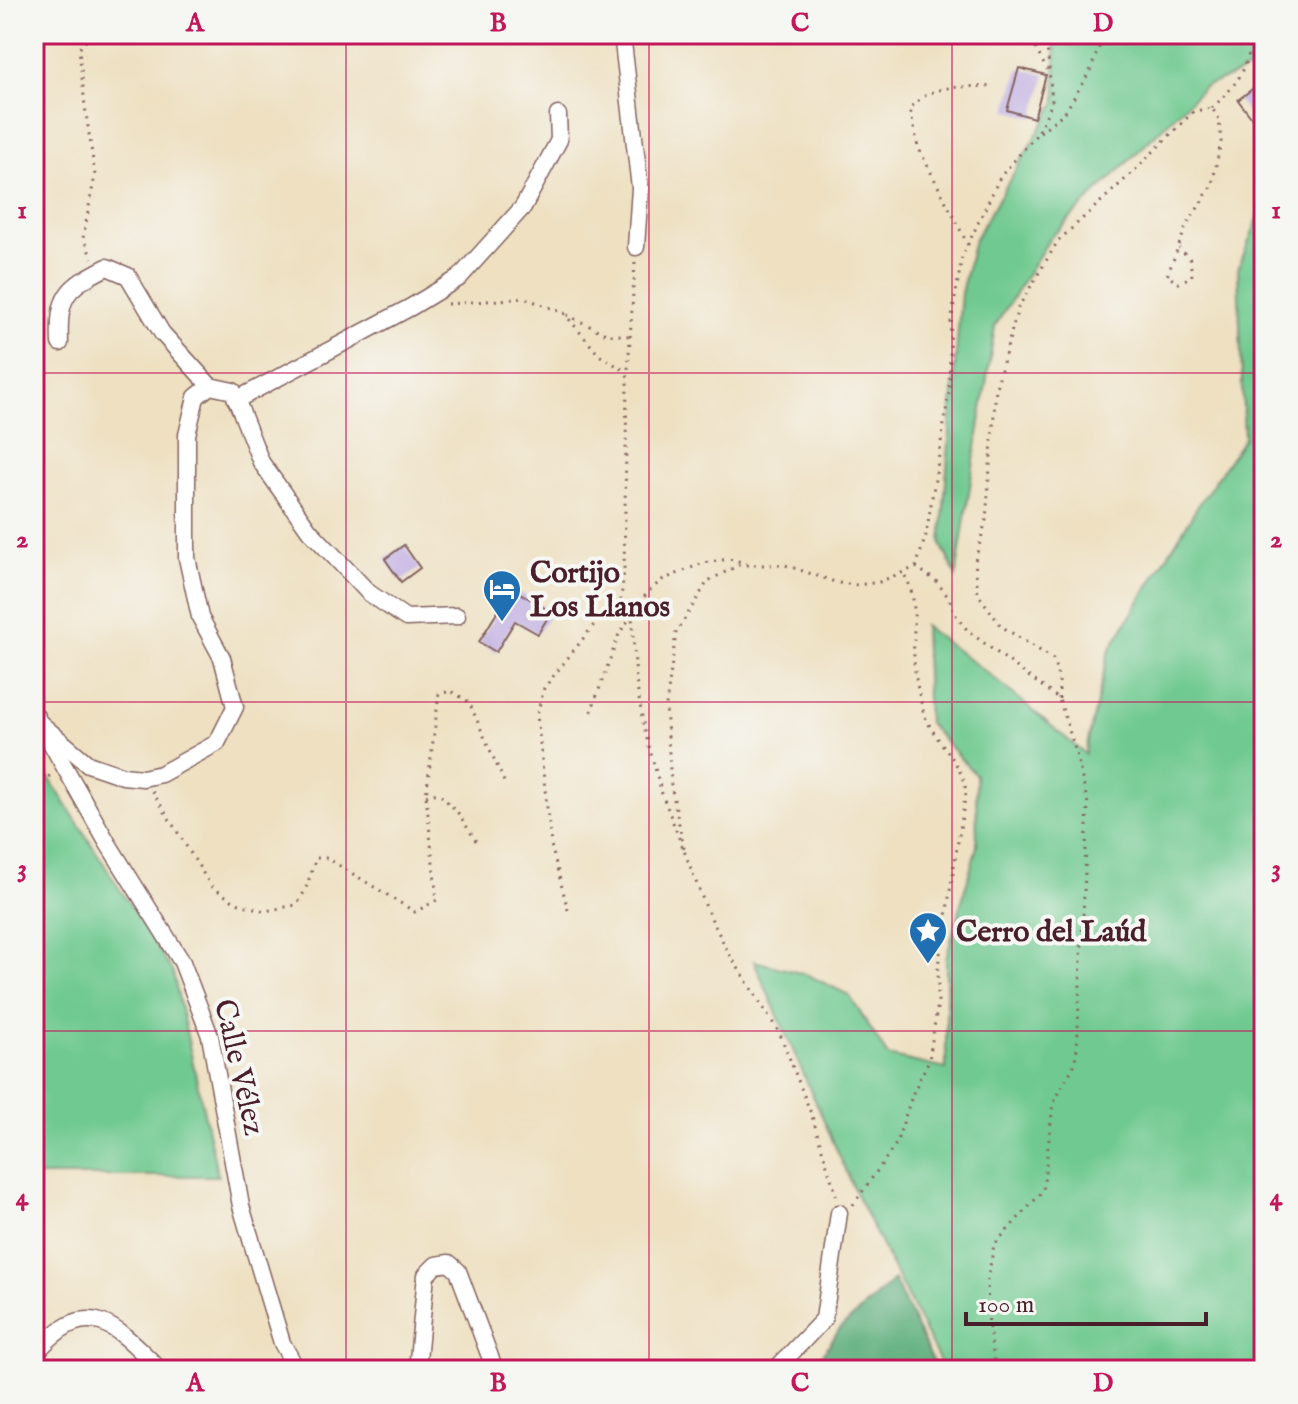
<svg xmlns="http://www.w3.org/2000/svg" width="1298" height="1404" font-family="'IM FELL English',serif">
  <style>
    .green { fill: #6fc990; stroke: #5c745e; stroke-width: 2 }
    .forest { fill: #5bad7a; stroke: #526652; stroke-width: 2 }
    .building { fill: #bface1 }
    .lines { fill: none; stroke-linecap: round; stroke-linejoin: round }
    .street-casing { stroke: #836360; stroke-width: 19 }
    .path { stroke: #836360; stroke-width: 3; stroke-dasharray: 2 6; stroke-linecap: butt }
    .street { stroke: #fff; stroke-width: 16 }
    .grid { fill: none; stroke: #c2185b; stroke-width: 2; stroke-opacity: 0.55 }
    .labels { text-anchor: middle; stroke-width: 8; stroke-linejoin: round; paint-order: stroke }
    .poi-label { font-size: 30px; font-weight: bold; fill: #4a1f2b; stroke: #f6f6f2; text-anchor: start }
    .street-label { font-size: 30px; fill: #4a1f2b; stroke: #f6f6f2 }
    .neatline { fill: none; stroke: #c2185b; stroke-width: 3 }
    .grid-label { font-size: 26px; text-anchor: middle; font-weight: bold; fill: #c2185b }
  </style>
  <rect width="100%" height="100%" fill="#f6f6f2"/>
  <filter id="ink" filterUnits="userSpaceOnUse"><feTurbulence type="fractalNoise" baseFrequency=".0125" numOctaves="2"/><feDisplacementMap in="SourceGraphic" scale="16" xChannelSelector="R" yChannelSelector="G"/><feConvolveMatrix kernelMatrix="1 2 1 2 8 2 1 2 1" color-interpolation-filters="sRGB"/></filter>
  <filter id="wash" filterUnits="userSpaceOnUse"><feTurbulence type="fractalNoise" baseFrequency=".006" numOctaves="4" result="noise"/><feDisplacementMap in="SourceGraphic" scale="32" xChannelSelector="R" yChannelSelector="G"/><feGaussianBlur stdDeviation="1.8" result="paint"/><feColorMatrix in="noise" values="0 0 0 0 0 0 0 0 0 0 0 0 0 0 0 0 0 1.4 0 .05"/><feComposite in="paint" operator="in"/></filter>
  <g filter="url(#wash)">
    <rect width="100%" height="100%" fill="#eee0c1"/>
    <g class="green">
      <path d="M 1055,34 L 1264,34 L 1264,63 L 1204,87 L 1050,238 L 995,326 L 956,576 L 941,544 L 961,293 L 974,240 L 1056,102 Z"/>
      <path d="M 1264,203 L 1264,1370 L 944,1370 L 857,1196 L 754,961 L 808,975 L 849,995 L 888,1056 L 946,1069 L 946,959 L 977,846 L 976,775 L 928,723 L 924,626 L 989,674 L 1085,754 L 1109,651 L 1198,506 L 1244,438 L 1238,269 Z"/>
      <path d="M 34,754 L 173,973 L 218,1176 L 34,1176 Z"/>
    </g>
    <path class="forest" d="M 894,1280 L 937,1370 L 812,1370 L 839,1330 Z"/>
    <g id="blocks">
      <g class="building">
        <path d="M 1019,68 L 1046,75 L 1034,118 L 1007,110 Z"/>
        <path d="M 1264,80 L 1264,134 L 1238,100 Z"/>
        <path d="M 404,545 L 420,568 L 401,582 L 385,559 Z"/>
        <path d="M 512,588 L 551,612 L 538,634 L 515,621 L 496,652 L 479,642 Z"/>
      </g>
    </g>
  </g>
  <g filter="url(#ink)">
    <use href="#blocks" fill-opacity="0" stroke="#836360" stroke-width="2"/>
    <g class="lines">
      <defs>
        <g id="street">
          <path d="M 622,34 L 640,188 L 636,247"/>
          <path d="M 60,343 C 58,295 66,288 107,267 L 128,276 L 162,333 L 210,386"/>
          <path d="M 236,400 L 411,307 L 459,278 L 523,207 L 559,140 L 558,115"/>
          <path d="M 34,713 L 107,842 L 182,962 L 210,1036 L 241,1206 L 282,1343 L 297,1370"/>
          <path d="M 41,724 L 88,764 L 123,776 L 143,778 L 161,774 L 217,743 L 235,707 L 222,658 L 200,617 L 187,558 L 187,435 L 196,397 L 210,386 L 233,391 L 261,462 L 309,530 L 369,593 L 406,618 L 457,616"/>
          <path d="M 34,1355 C 87,1293 113,1323 160,1370"/>
          <path d="M 417,1370 L 426,1275 L 436,1265 L 449,1263 L 458,1271 L 495,1370"/>
          <path d="M 775,1370 L 824,1319 L 839,1213"/>
        </g>
      </defs>
      <use href="#street" class="street-casing"/>
      <g class="path">
        <path d="M 91,34 L 79,49 L 85,106 L 95,175 L 83,238 L 92,258"/>
        <path d="M 1028,34 L 1047,70"/>
        <path d="M 1212,108 C 1236,85 1250,69 1251,34"/>
        <path d="M 1040,132 L 1065,112 L 1090,71 L 1104,34"/>
        <path d="M 968,245 L 918,147 L 910,109 C 932,82 961,88 993,86"/>
        <path d="M 635,263 L 627,384 L 624,570 L 621,600 L 632,617 L 636,681 L 644,728 L 662,794 L 707,910 L 728,952 L 780,1034 L 812,1116 L 837,1198"/>
        <path d="M 447,304 L 525,298 L 564,313 L 599,355 L 627,372"/>
        <path d="M 567,315 L 606,334 L 630,336"/>
        <path d="M 916,567 L 936,581 L 949,598 L 954,613 L 968,631 L 1059,699 L 1075,749 L 1088,804 L 1077,1049 L 1074,1065 L 1053,1104 L 1043,1191 L 994,1245 L 987,1282 L 989,1330 L 996,1370"/>
        <path d="M 1059,699 L 1059,680 L 1053,659 L 1001,626 L 978,594 L 975,561 L 986,520 L 996,388 L 1018,308 L 1058,241 L 1132,173 L 1194,111 L 1212,108 L 1219,119 L 1221,142 L 1212,185 L 1186,227 L 1167,276 L 1179,283 L 1192,276 L 1190,259 L 1179,248"/>
        <path d="M 591,712 L 619,634 L 647,593 L 662,580 L 703,563 L 729,559 L 746,563"/>
        <path d="M 34,774 L 43,779 L 52,775"/>
        <path d="M 152,791 L 211,886 L 236,903 L 265,911 L 296,905 L 305,891 L 316,858 L 327,858 L 415,912 L 437,900 L 426,796 L 439,694 L 451,691 L 469,702 L 506,786"/>
        <path d="M 426,796 L 438,793 L 456,810 L 478,844"/>
        <path d="M 684,848 L 671,785 L 666,706 L 676,633 L 708,581 L 739,565 L 785,565 L 838,583 L 858,585 L 879,582 L 916,567 L 926,535 L 949,393 L 951,322 L 962,257 L 1000,177 L 1037,134 L 1052,103 L 1046,34"/>
        <path d="M 568,910 L 551,845 L 537,715 L 544,688 L 608,607 L 621,600"/>
        <path d="M 853,1205 L 896,1144 L 913,1093 L 929,1060 L 938,1002 L 938,966 L 966,792 C 962,757 929,739 922,706 C 918,691 914,673 914,657 C 912,629 920,597 903,573"/>
      </g>
      <use href="#street" class="street"/>
    </g>
  </g>
  <path class="grid" d="M 346,34 L 346,1370M 649,34 L 649,1370M 952,34 L 952,1370M 34,373 L 1264,373M 34,702 L 1264,702M 34,1031 L 1264,1031"/>
  <defs>
    <symbol id="hotel-pin" viewBox="-11 -11 22 30"><path d="M0 17L-7.5 6A9.5 9.5 0 1 1 7.5 6Z" fill="#1f6fb2" stroke="#f6f6f2"/><path d="M-6-4.5h1.5V1H6V5H4.5V3h-9V5H-6ZM-4 0a1.8 1.8 0 1 1 3.6 0ZM.5 0V-2.5h3Q6-2.5 6 0Z" fill="#fff"/></symbol>
    <symbol id="sight-pin" viewBox="-11 -11 22 30"><path d="M0 17L-7.5 6A9.5 9.5 0 1 1 7.5 6Z" fill="#1f6fb2" stroke="#f6f6f2"/><path d="M0-6L1.8-2.2L6-1.7L2.9 1.2L3.7 5.4L0 3.3L-3.7 5.4L-2.9 1.2L-6-1.7L-1.8-2.2Z" fill="#fff"/></symbol>
  </defs>
  <g fill-rule="evenodd">
    <use href="#hotel-pin" x="480" y="567" width="44" height="60"/>
    <use href="#sight-pin" x="906" y="909" width="44" height="60"/>
  </g>
  <g class="labels">
    <g class="poi-label">
      <text x="530" y="582">Cortijo<tspan x="530" dy="34">Los Llanos</tspan></text>
      <text x="956" y="941">Cerro del Laúd</text>
    </g>
    <g class="street-label">
      <text transform="translate(240 1067) rotate(77)" y="10">Calle Vélez</text>
    </g>
  </g>
  <rect width="1298" height="1404" fill="none" stroke="#f6f6f2" stroke-width="88"/>
  <path d="M966 1312v12h240v-12" fill="none" stroke="#4a1f2b" stroke-width="4"/>
  <text x="978" y="1312" font-size="24" fill="#4a1f2b" stroke="#f6f6f2" stroke-width="6" paint-order="stroke">100 m</text>
  <rect x="44" y="44" width="1210" height="1316" class="neatline"/>
  <g class="grid-label">
    <text x="195" y="31">A</text>
    <text x="498" y="31">B</text>
    <text x="800" y="31">C</text>
    <text x="1103" y="31">D</text>
    <text x="22" y="218">1</text>
    <text x="1276" y="218">1</text>
    <text x="22" y="547">2</text>
    <text x="1276" y="547">2</text>
    <text x="22" y="876">3</text>
    <text x="1276" y="876">3</text>
    <text x="22" y="1205">4</text>
    <text x="1276" y="1205">4</text>
    <text x="195" y="1391">A</text>
    <text x="498" y="1391">B</text>
    <text x="800" y="1391">C</text>
    <text x="1103" y="1391">D</text>
  </g>
</svg>
